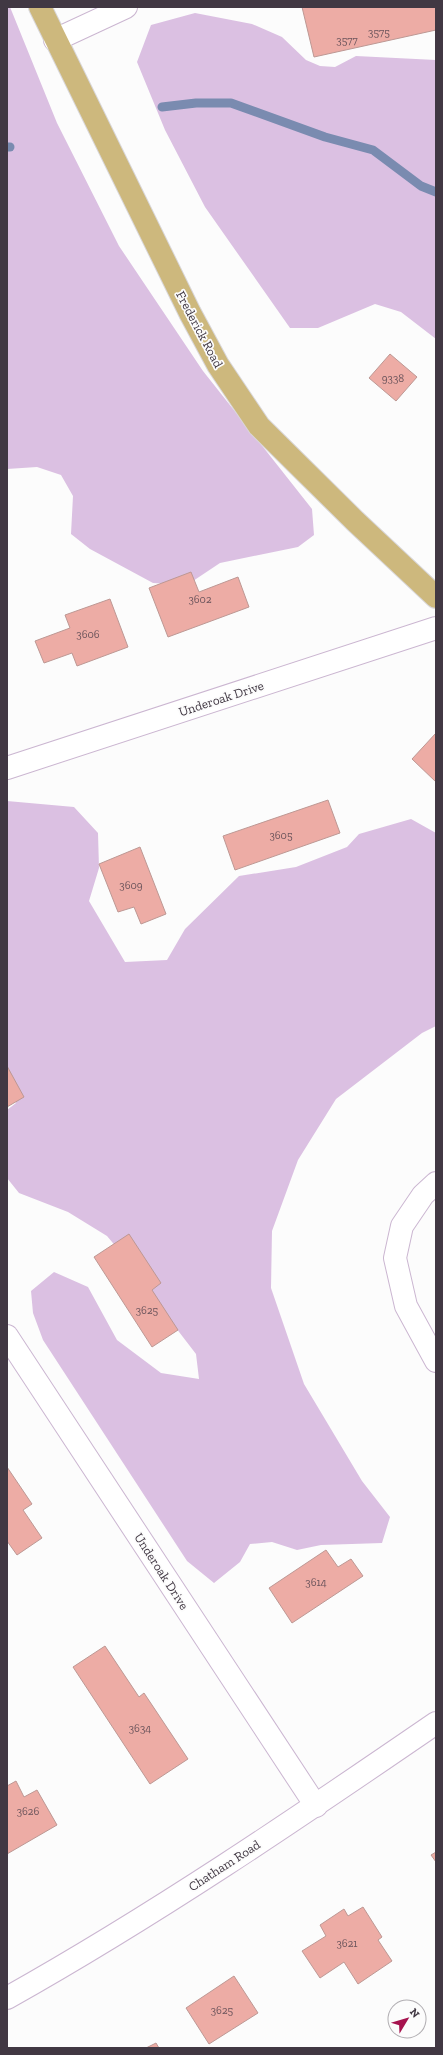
<svg xmlns="http://www.w3.org/2000/svg" width="443" height="2055" font-family="'Zilla Slab',serif">
  <style>
    .green { fill: #dbc0e2 }
    .lines { fill: none; stroke-linecap: round; stroke-linejoin: round }
    .stream { stroke: #7a8bb0; stroke-width: 9 }
    .building { fill: #edaca5; stroke: #bd9894 }
    .minor-casing { stroke: #cbb6d1; stroke-width: 24 }
    .major-casing { stroke: #d9d7d9; stroke-width: 24 }
    .minor { stroke: #fff; stroke-width: 22 }
    .major { stroke: #cdb87d; stroke-width: 22 }
    .labels { text-anchor: middle; stroke-width: 3.5; stroke-linejoin: round; paint-order: stroke }
    .number-label { font-size: 11px; fill: #6c555c }
    .street-label { font-size: 13px; fill: #413843; stroke: #fcfcfc }
  </style>
  <rect width="100%" height="100%" fill="#fcfcfc"/>
  <g class="green">
    <path d="M 7,7 L 10,7 L 57,123 L 119,246 L 203,371 L 312,509 L 314,535 L 298,547 L 220,563 L 187,585 L 153,583 L 90,549 L 71,534 L 73,496 L 61,475 L 37,467 L 7,469 Z"/>
    <path d="M 195,13 L 252,24 L 282,37 L 306,60 L 320,66 L 335,67 L 356,56 L 436,60 L 436,339 L 401,312 L 375,304 L 318,328 L 290,328 L 205,207 L 165,130 L 137,62 L 151,25 Z"/>
    <path d="M 7,801 L 74,807 L 98,833 L 99,868 L 89,901 L 125,962 L 167,960 L 185,929 L 239,876 L 296,867 L 347,847 L 359,834 L 411,819 L 436,833 L 436,1026 L 422,1033 L 336,1099 L 298,1160 L 272,1231 L 271,1288 L 304,1384 L 362,1481 L 390,1517 L 382,1543 L 321,1545 L 297,1550 L 272,1542 L 250,1544 L 240,1562 L 214,1583 L 187,1561 L 43,1340 L 33,1313 L 31,1291 L 54,1272 L 88,1287 L 117,1340 L 161,1373 L 199,1379 L 196,1354 L 166,1315 L 128,1261 L 107,1236 L 68,1212 L 19,1193 L 7,1178 L 7,1110 L 16,1103 L 7,1071 Z"/>
  </g>
  <g class="lines">
    <g class="stream">
      <path d="M 162,107 L 196,103 L 231,103 L 325,137 L 373,150 L 421,186 L 436,192"/>
      <path d="M 7,147 L 10,147"/>
    </g>
  </g>
  <g class="building">
    <path d="M 302,7 L 436,7 L 436,30 L 314,57 Z"/>
    <path d="M 390,354 L 417,377 L 396,401 L 369,378 Z"/>
    <path d="M 191,572 L 199,592 L 238,577 L 249,607 L 168,637 L 149,588 Z"/>
    <path d="M 110,599 L 128,647 L 77,666 L 72,653 L 44,663 L 35,641 L 70,628 L 65,615 Z"/>
    <path d="M 436,733 L 436,782 L 412,759 Z"/>
    <path d="M 328,800 L 340,833 L 235,870 L 223,836 Z"/>
    <path d="M 140,847 L 166,914 L 141,924 L 134,907 L 118,912 L 99,864 Z"/>
    <path d="M 7,1066 L 24,1097 L 7,1107 Z"/>
    <path d="M 129,1234 L 161,1283 L 152,1290 L 178,1330 L 152,1347 L 94,1257 Z"/>
    <path d="M 7,1467 L 32,1504 L 23,1510 L 42,1538 L 17,1555 L 7,1541 Z"/>
    <path d="M 326,1550 L 338,1567 L 351,1559 L 363,1576 L 292,1623 L 269,1588 Z"/>
    <path d="M 105,1646 L 139,1697 L 144,1693 L 188,1759 L 150,1784 L 73,1667 Z"/>
    <path d="M 16,1781 L 24,1797 L 37,1790 L 57,1825 L 7,1854 L 7,1786 Z"/>
    <path d="M 436,1852 L 436,1862 L 431,1855 Z"/>
    <path d="M 363,1907 L 382,1937 L 378,1940 L 392,1961 L 358,1984 L 344,1962 L 320,1978 L 302,1951 L 326,1936 L 320,1925 L 344,1909 L 348,1916 Z"/>
    <path d="M 234,1976 L 258,2013 L 209,2044 L 186,2008 Z"/>
    <path d="M 156,2043 L 159,2048 L 146,2048 Z"/>
  </g>
  <g class="lines">
    <defs>
      <g id="minor">
        <path d="M 55,40 L 126,7"/>
        <path d="M 7,768 L 436,628"/>
        <path d="M 436,1183 L 423,1195 L 402,1226 L 395,1258 L 406,1306 L 436,1361"/>
        <path d="M 7,1336 L 316,1806"/>
        <path d="M 7,1998 C 155,1915 296,1819 436,1723"/>
      </g>
      <path id="major" d="M 40,7 L 190,313 L 218,365 L 259,426 L 355,521 L 436,597"/>
    </defs>
    <use href="#minor" class="minor-casing"/>
    <use href="#major" class="major-casing"/>
    <use href="#minor" class="minor"/>
    <use href="#major" class="major"/>
  </g>
  <g class="labels">
    <g class="number-label">
      <text x="379" y="36">3575</text>
      <text x="347" y="44">3577</text>
      <text x="393" y="382">9338</text>
      <text x="200" y="603">3602</text>
      <text x="88" y="638">3606</text>
      <text x="281" y="839">3605</text>
      <text x="131" y="889">3609</text>
      <text x="147" y="1314">3625</text>
      <text x="316" y="1586">3614</text>
      <text x="140" y="1732">3634</text>
      <text x="28" y="1815">3626</text>
      <text x="347" y="1947">3621</text>
      <text x="222" y="2014">3625</text>
    </g>
    <g class="street-label">
      <text transform="translate(200 329) rotate(62)" y="5">Frederick Road</text>
      <text transform="translate(221 698) rotate(-18)" y="5">Underoak Drive</text>
      <text transform="translate(162 1571) rotate(57)" y="5">Underoak Drive</text>
      <text transform="translate(224 1865) rotate(-33)" y="5">Chatham Road</text>
    </g>
  </g>
  <rect width="443" height="2055" fill="none" stroke="#413843" stroke-width="16"/>
  <g transform="translate(407 2019) rotate(52)"><circle r="19" fill="#fcfcfc" stroke="#b1aeb2"/>
  <path d="M0-3L7 15L0 10L-7 15Z" fill="#a6134e"/>
  <text y="-6" font-size="11" font-weight="bold" text-anchor="middle" fill="#413843">N</text>
  </g>
</svg>
